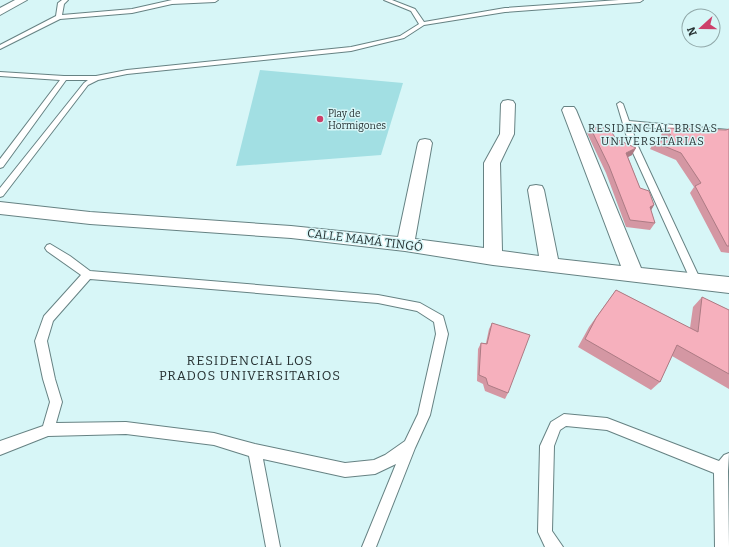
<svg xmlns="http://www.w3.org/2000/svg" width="729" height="547" font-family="Bitter,serif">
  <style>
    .green { fill: #a2dfe3 }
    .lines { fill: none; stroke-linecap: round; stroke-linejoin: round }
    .lane-casing { stroke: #668283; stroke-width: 2 }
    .street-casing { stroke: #668283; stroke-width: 2 }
    .lane { fill: #fff; fill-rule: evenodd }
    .street { fill: #fff; fill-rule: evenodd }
    .wall { fill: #d497a3 }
    .shaded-wall { fill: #ac7b84 }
    .building { fill: #f6b0bd; stroke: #ac7b84 }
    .poi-dot { fill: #cd3f6a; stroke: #d7f6f7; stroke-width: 1.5 }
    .labels { text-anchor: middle; stroke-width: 3; stroke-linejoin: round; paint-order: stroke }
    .far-poi-label { font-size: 10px; fill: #273233; stroke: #d7f6f7; text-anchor: start }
    .far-neighbourhood-label { font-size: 11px; letter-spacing: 1px; fill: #273233; stroke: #d7f6f7 }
    .street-label { font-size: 12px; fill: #273233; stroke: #d7f6f7 }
    .neighbourhood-label { font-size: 13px; letter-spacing: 1px; fill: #273233; stroke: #d7f6f7 }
  </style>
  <rect width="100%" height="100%" fill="#d7f6f7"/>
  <path class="green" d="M 260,70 L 403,83 L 381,155 L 236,166 Z"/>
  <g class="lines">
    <defs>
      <g id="lane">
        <path d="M 62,0 L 68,0 L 64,4 L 62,15 L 132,9 L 172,0 L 218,0 L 215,2 L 172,4 L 132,13 L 60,19 L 0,49 L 0,45 L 56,16 L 58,3 Z"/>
        <path d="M 384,0 L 392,0 L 415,9 L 424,22 L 505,8 L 619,0 L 643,0 L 640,2 L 505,12 L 424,25 L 404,38 L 351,51 L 127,74 L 98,80 L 88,85 L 3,196 L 0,197 L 0,188 L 84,83 L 88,80 L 66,80 L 3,167 L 0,168 L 0,159 L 60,80 L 0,76 L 0,72 L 64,76 L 96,76 L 127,70 L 351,47 L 400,36 L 419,24 L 411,11 Z"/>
        <path d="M 620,102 L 623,104 L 629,121 L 729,130 L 729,134 L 631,126 L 637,144 L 701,281 L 700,284 L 692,284 L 691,281 L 629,144 L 617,104 Z"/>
        <path d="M 50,244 L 70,256 L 90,271 L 378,295 L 420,303 L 443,316 L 448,334 L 430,415 L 415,448 L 376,547 L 362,547 L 396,464 L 375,474 L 345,477 L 263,459 L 280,547 L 266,547 L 249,456 L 214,445 L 126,434 L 48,436 L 0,455 L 0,441 L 43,426 L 50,402 L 43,379 L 35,341 L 44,316 L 81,275 L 47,251 L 45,248 L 47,245 ZM 90,279 L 378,303 L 417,311 L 434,322 L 436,334 L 418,414 L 405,441 L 385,455 L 374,460 L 345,463 L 255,444 L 214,433 L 126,422 L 56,423 L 62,402 L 55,379 L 47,341 L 53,321 Z"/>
        <path d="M 564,414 L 607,418 L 719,461 L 724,455 L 729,453 L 728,471 L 729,547 L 715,547 L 714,473 L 607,430 L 566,426 L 560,430 L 554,446 L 552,531 L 563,547 L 545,547 L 538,532 L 540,446 L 551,422 Z"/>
      </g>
      <g id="street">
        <path d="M 15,0 L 27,0 L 0,15 L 0,8 Z"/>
        <path d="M 508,100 L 513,101 L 515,104 L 514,134 L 500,163 L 502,251 L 539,256 L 528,190 L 530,186 L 536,185 L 542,186 L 544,190 L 558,259 L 621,266 L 562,110 L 564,107 L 574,107 L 576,110 L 641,268 L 729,277 L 729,293 L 493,265 L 405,251 L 291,238 L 90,224 L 0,214 L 0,202 L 90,212 L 291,226 L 398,237 L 418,143 L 420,140 L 425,139 L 430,140 L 432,143 L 415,239 L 484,248 L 484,163 L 500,134 L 501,104 L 503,101 Z"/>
      </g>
    </defs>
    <use href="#lane" class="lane-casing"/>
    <use href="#street" class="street-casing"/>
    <use href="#lane" class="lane"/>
    <use href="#street" class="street"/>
  </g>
  <g class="wall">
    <path d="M 590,127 L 616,139 L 632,155 L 628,157 L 640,188 L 654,205 L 651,210 L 655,223 L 650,230 L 626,227 L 606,173 L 587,133 Z"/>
    <path d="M 665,128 L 726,130 L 729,129 L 729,253 L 721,252 L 690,193 L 694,187 L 676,160 L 650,149 L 654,142 L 665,140 L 661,135 Z"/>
    <path d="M 616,290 L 690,328 L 693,307 L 702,297 L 729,310 L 729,389 L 672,356 L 660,382 L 651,390 L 578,347 L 589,327 Z"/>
    <path d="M 492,323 L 508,393 L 505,399 L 485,391 L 483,384 L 477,381 L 478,349 L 481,343 L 486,343 L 489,329 Z"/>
  </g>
  <g class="shaded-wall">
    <path d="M 636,148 L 632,155 L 622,160 L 626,153 Z"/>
    <path d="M 654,205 L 650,212 L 650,207 Z"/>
  </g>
  <g class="building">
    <path d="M 590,127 L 609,128 L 616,139 L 636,148 L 626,153 L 640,188 L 649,191 L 654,205 L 650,207 L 655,223 L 630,220 L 609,166 Z"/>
    <path d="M 665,128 L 726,130 L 729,129 L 729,246 L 727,246 L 695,186 L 701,183 L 681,153 L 654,142 L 674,139 Z"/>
    <path d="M 616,290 L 698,332 L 702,297 L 729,310 L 729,374 L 677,345 L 660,382 L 585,339 L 596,318 Z"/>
    <path d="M 492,323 L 530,335 L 508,393 L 488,385 L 486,378 L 479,375 L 481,343 L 487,344 Z"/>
  </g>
  <circle class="poi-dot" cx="320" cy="119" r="4"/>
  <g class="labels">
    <g class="far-poi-label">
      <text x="328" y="117">Play de<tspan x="328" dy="12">Hormigones</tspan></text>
    </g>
    <g class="far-neighbourhood-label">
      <text x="653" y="132">RESIDENCIAL BRISAS<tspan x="653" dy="13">UNIVERSITARIAS</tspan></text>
    </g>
    <g class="street-label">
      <text transform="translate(365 240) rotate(7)" y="4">CALLE MAMÁ TINGÓ</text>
    </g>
    <g class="neighbourhood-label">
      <text x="250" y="365">RESIDENCIAL LOS<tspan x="250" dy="15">PRADOS UNIVERSITARIOS</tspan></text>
    </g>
  </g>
  <g transform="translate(701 28) rotate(249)"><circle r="19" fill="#d7f6f7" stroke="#91a8a9"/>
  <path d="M0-3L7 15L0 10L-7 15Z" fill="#cd3f6a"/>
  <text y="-6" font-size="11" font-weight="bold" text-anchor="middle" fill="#273233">N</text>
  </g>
</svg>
